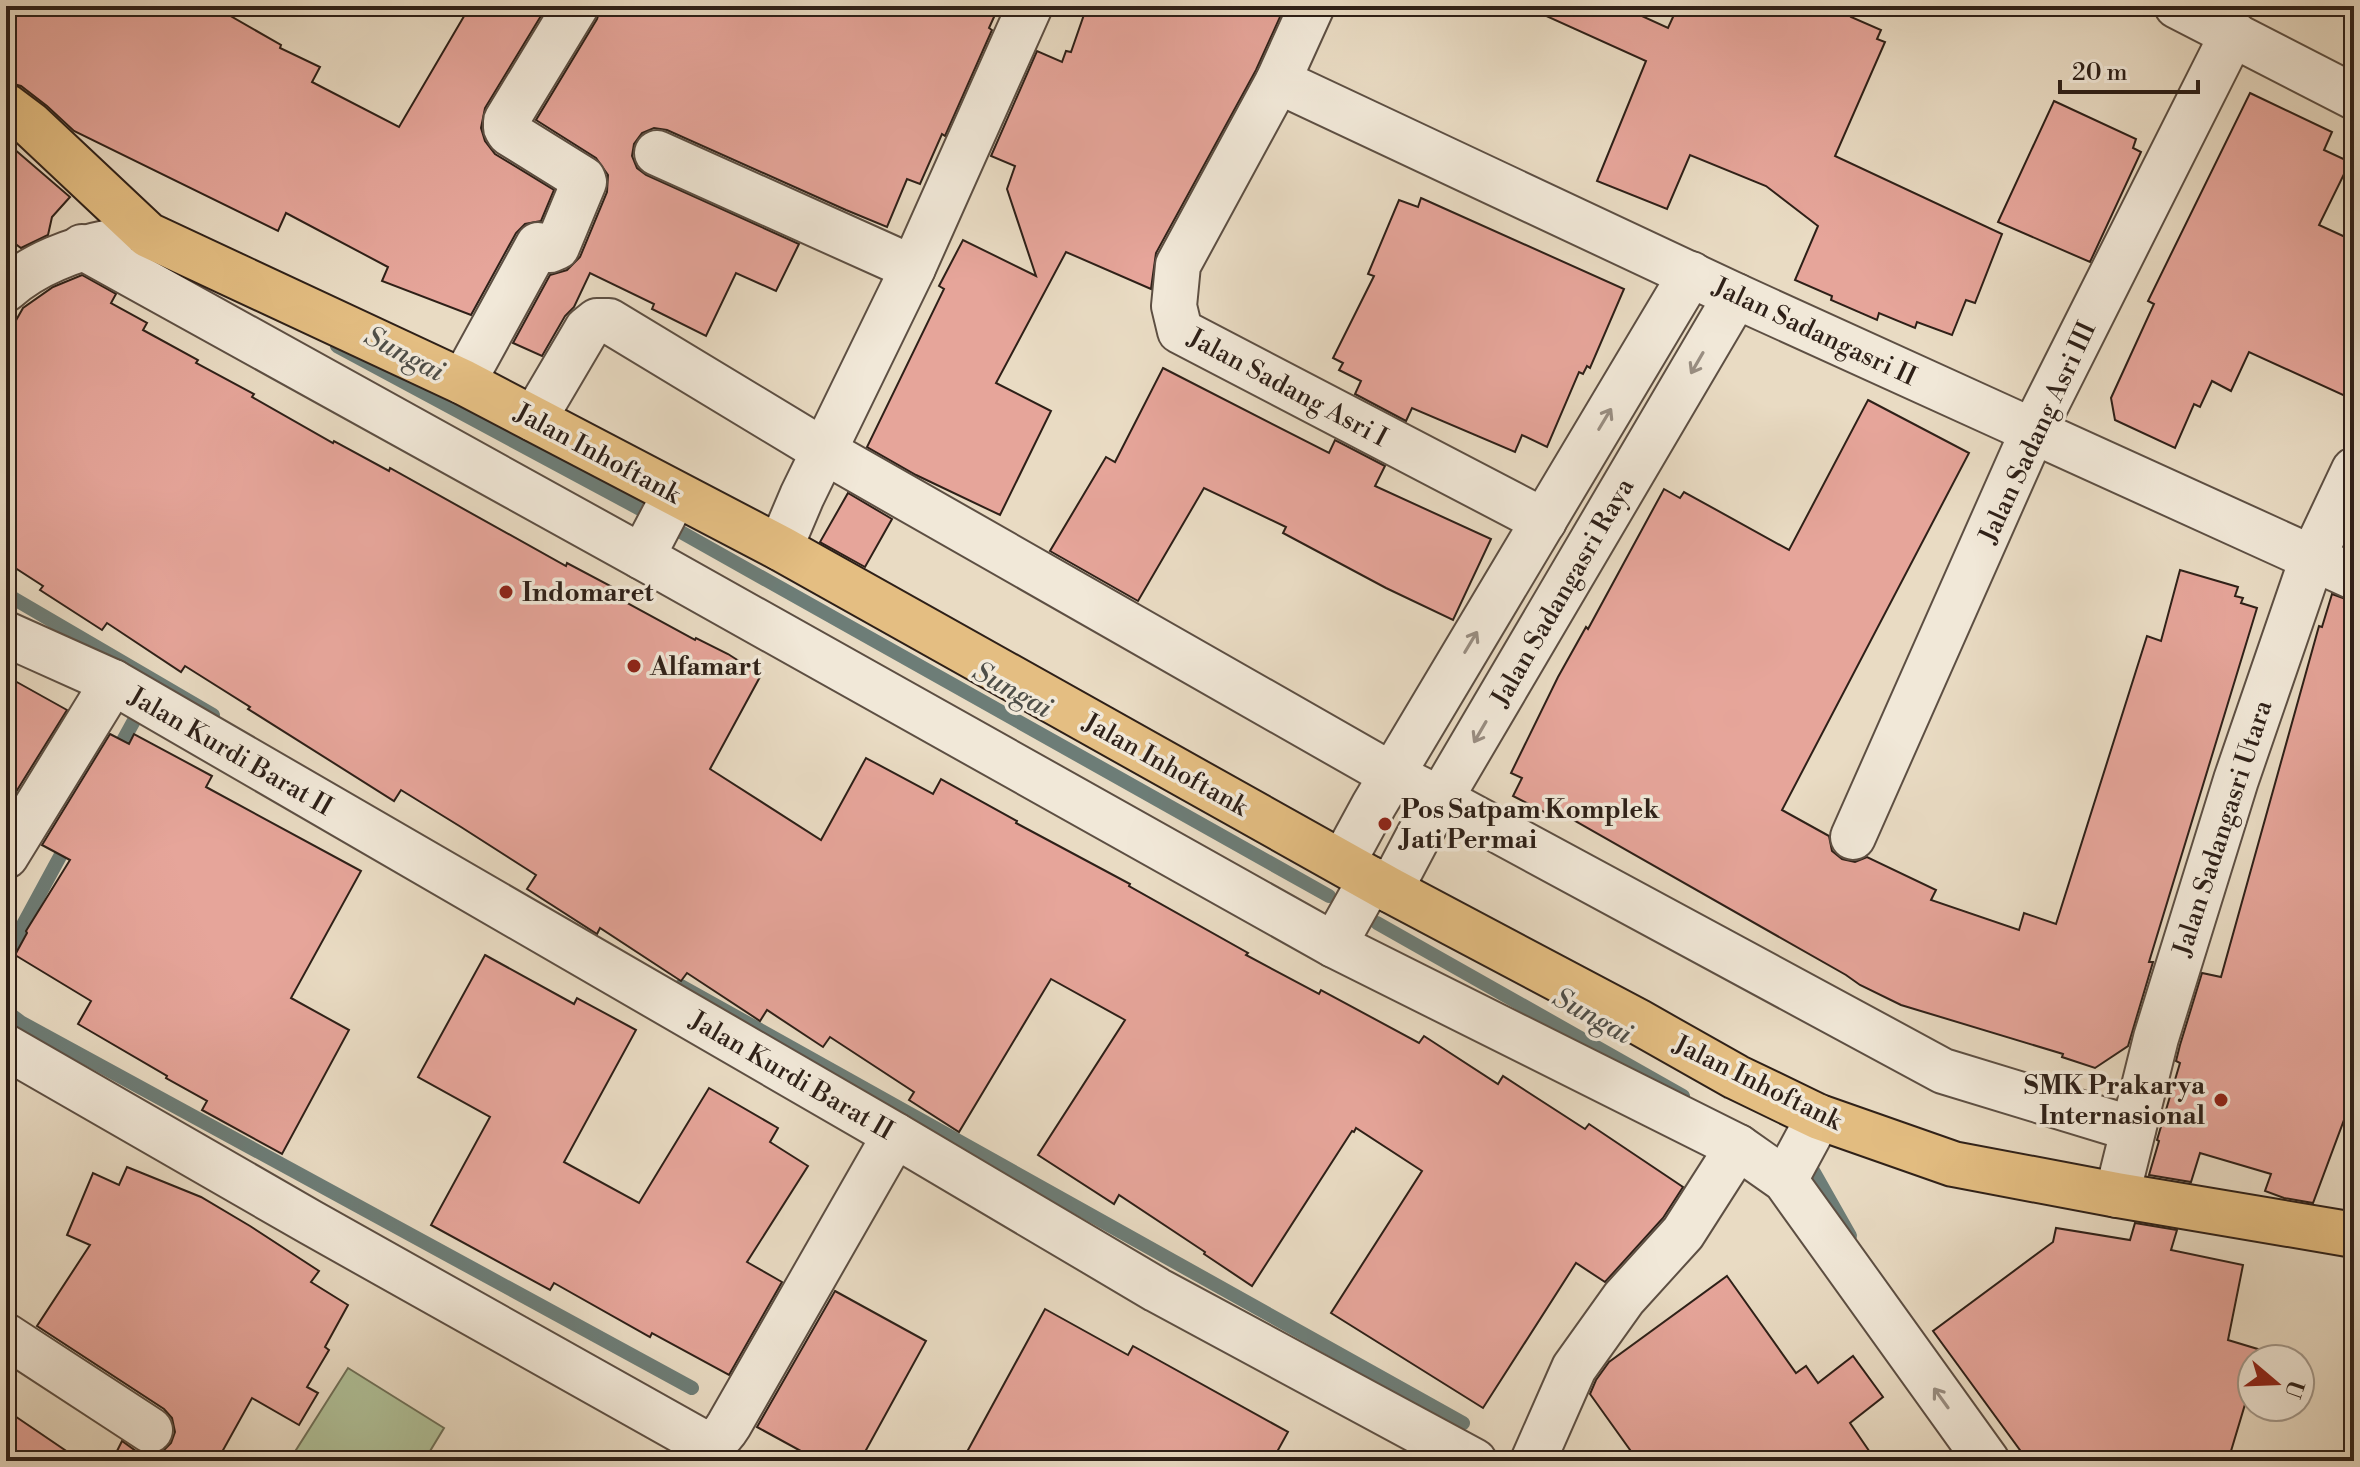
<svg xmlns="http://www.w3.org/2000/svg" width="2360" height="1467" font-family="'Libre Bodoni',serif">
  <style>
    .garden { fill: #b0c199; stroke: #6f7058; stroke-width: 2 }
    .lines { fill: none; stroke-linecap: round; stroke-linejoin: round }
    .stream { stroke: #6d7d77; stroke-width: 14 }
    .building { fill: #e6a59a; stroke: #2e2018; stroke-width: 2 }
    .minor-casing { stroke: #5d4f43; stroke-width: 48 }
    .major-casing { stroke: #2e2018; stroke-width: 48 }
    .minor { stroke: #f1e8d8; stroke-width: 44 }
    .major { stroke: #e4be82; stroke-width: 44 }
    .oneway { stroke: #998e82 }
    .poi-dot { fill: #8f2418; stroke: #f1e8d8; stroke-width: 3 }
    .labels { text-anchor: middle; stroke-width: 7; stroke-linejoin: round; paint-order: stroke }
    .street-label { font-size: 26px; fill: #2e2018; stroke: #f1e8d8 }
    .poi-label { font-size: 26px; font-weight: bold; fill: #2e2018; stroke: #f1e8d8; text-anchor: start }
    .water-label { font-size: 28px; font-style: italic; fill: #4e4e48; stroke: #f1e8d8 }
  </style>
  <rect width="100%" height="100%" fill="#e9dbc3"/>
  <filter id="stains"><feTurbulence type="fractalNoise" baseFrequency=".0025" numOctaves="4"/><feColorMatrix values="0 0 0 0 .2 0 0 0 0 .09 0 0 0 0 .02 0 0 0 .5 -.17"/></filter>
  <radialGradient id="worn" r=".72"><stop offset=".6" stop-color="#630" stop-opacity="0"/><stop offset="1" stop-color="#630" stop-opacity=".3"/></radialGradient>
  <path class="garden" d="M 348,1368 L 444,1428 L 424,1461 L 289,1461 Z"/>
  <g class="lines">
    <g class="stream">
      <path d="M 337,346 L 642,510"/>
      <path d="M 672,527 L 1329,896"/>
      <path d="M 6,594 L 213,715"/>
      <path d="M 114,757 L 141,708"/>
      <path d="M 1377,923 L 1683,1096"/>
      <path d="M 6,956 L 70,838"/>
      <path d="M 681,986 L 1463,1423"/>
      <path d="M 6,1011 L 22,1023 L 692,1388"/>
      <path d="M 1803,1163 L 1812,1169 L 1850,1236"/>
    </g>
  </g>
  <g class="building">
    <path d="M 6,6 L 213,6 L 281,45 L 280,48 L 320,67 L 312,82 L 399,127 L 470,6 L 547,6 L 485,108 L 481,128 L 485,141 L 495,154 L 554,190 L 541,221 L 525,224 L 516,233 L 471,315 L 382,281 L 388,267 L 286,213 L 278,231 L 74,131 L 47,106 L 21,86 L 6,82 Z"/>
    <path d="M 601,6 L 999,6 L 989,28 L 992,30 L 945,136 L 942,134 L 920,184 L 907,179 L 887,227 L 846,210 L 667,130 L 654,128 L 642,133 L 634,144 L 632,156 L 637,168 L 646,175 L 799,244 L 776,291 L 736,273 L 706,336 L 652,309 L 654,304 L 590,273 L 574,307 L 565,316 L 542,356 L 513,343 L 550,275 L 567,270 L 580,257 L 607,192 L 608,175 L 596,158 L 536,120 L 597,19 Z"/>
    <path d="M 1087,6 L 1285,6 L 1256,70 L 1156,253 L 1151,289 L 1066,252 L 996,383 L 1051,411 L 1000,515 L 916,475 L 867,447 L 944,289 L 939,286 L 963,240 L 1036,276 L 1007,189 L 1015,166 L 991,156 L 1037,51 L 1062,62 L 1066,51 L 1071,52 Z"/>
    <path d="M 1524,6 L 1620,6 L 1668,28 L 1678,6 L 1855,6 L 1851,17 L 1881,30 L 1877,39 L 1885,42 L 1835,156 L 2002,234 L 1975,303 L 1966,300 L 1952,335 L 1917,322 L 1915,328 L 1879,313 L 1877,320 L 1831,300 L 1832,296 L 1795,280 L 1818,226 L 1766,186 L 1690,155 L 1667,209 L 1597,181 L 1646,61 Z"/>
    <path d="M 2250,93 L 2332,132 L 2324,150 L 2350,162 L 2319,225 L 2354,241 L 2354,400 L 2249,352 L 2231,391 L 2212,381 L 2200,407 L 2194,404 L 2175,448 L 2115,420 L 2111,398 L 2154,304 L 2148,301 Z"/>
    <path d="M 2054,101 L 2136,139 L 2133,148 L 2141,152 L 2090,262 L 1998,222 Z"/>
    <path d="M 6,142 L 70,197 L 52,217 L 48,235 L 21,248 L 6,237 Z"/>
    <path d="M 1421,198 L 1624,289 L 1590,368 L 1587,366 L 1583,374 L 1579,372 L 1547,447 L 1522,435 L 1515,452 L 1412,408 L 1406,421 L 1355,394 L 1361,381 L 1339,370 L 1343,363 L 1333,358 L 1374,276 L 1368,274 L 1399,200 L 1418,207 Z"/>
    <path d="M 82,275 L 116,294 L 111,303 L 147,323 L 143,330 L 198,360 L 196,363 L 254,394 L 252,397 L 333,443 L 334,441 L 389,471 L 390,468 L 566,566 L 567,563 L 620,591 L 616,597 L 695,640 L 696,638 L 728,654 L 761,675 L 710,769 L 821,840 L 866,758 L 933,794 L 941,779 L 1017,821 L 1016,823 L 1130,884 L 1129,886 L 1248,953 L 1246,955 L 1319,994 L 1321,990 L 1419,1043 L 1424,1036 L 1498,1084 L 1503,1076 L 1585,1129 L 1589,1124 L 1683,1187 L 1663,1218 L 1605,1282 L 1576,1263 L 1483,1408 L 1331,1313 L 1422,1171 L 1356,1128 L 1354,1132 L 1352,1131 L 1252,1286 L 1204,1254 L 1205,1252 L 1119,1195 L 1114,1204 L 1038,1155 L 1125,1020 L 1051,979 L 959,1132 L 909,1100 L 914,1092 L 830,1037 L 823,1047 L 767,1010 L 760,1021 L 687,973 L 681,981 L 600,928 L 597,934 L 527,889 L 536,875 L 461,827 L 401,790 L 394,801 L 248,709 L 250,707 L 185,666 L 181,672 L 107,623 L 102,630 L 40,590 L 43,586 L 6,562 L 6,338 L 23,308 L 53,287 Z"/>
    <path d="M 1163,368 L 1329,453 L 1335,440 L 1385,466 L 1375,486 L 1491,539 L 1453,620 L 1386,588 L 1283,533 L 1286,527 L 1204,488 L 1138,601 L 1050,551 L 1106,457 L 1115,462 Z"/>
    <path d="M 1868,400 L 1969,453 L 1782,810 L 1829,836 L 1832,851 L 1842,859 L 1855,862 L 1867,857 L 1936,890 L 1931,900 L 2019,930 L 2024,913 L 2056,924 L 2147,636 L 2161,641 L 2180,570 L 2238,587 L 2235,596 L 2243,598 L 2241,603 L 2257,608 L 2149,962 L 2153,962 L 2128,1046 L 2095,1068 L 2062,1057 L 2063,1054 L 1901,1005 L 1860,985 L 1846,975 L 1561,813 L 1558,819 L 1513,796 L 1522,778 L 1511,773 L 1558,677 L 1586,627 L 1588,629 L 1664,489 L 1680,498 L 1684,492 L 1789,550 Z"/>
    <path d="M 848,493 L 892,519 L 865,567 L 820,542 Z"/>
    <path d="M 2332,594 L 2354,602 L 2354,1122 L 2344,1120 L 2313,1203 L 2284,1198 L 2265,1191 L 2271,1174 L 2200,1153 L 2191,1182 L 2149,1175 L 2159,1141 L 2157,1140 L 2180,1063 L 2176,1061 L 2180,1045 L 2202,973 L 2221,977 L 2319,626 L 2322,627 Z"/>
    <path d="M 6,676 L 67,710 L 6,808 Z"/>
    <path d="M 110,734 L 129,744 L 134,734 L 212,776 L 206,787 L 361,871 L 291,998 L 349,1030 L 282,1154 L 202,1110 L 207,1101 L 166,1078 L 167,1076 L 78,1024 L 91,1001 L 15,955 L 27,933 L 26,931 L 70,860 L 42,845 Z"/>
    <path d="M 485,955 L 574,1004 L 577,998 L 636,1030 L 564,1162 L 639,1203 L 709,1088 L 778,1128 L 770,1142 L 808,1166 L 747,1262 L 782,1282 L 729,1375 L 652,1333 L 650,1337 L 554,1283 L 550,1290 L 431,1225 L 490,1117 L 418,1077 Z"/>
    <path d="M 127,1167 L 201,1197 L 250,1226 L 319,1271 L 311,1282 L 348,1305 L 325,1347 L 329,1350 L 307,1387 L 318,1393 L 299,1425 L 252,1398 L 217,1461 L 112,1461 L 122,1441 L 136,1451 L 148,1455 L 162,1452 L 171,1443 L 175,1432 L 172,1418 L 164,1409 L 37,1326 L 90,1245 L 67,1235 L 93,1173 L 119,1185 Z"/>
    <path d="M 2135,1223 L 2177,1230 L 2171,1250 L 2243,1265 L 2228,1340 L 2261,1350 L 2258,1359 L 2252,1359 L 2252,1381 L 2228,1461 L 2028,1461 L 1933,1331 L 2053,1242 L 2056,1228 L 2130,1240 Z"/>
    <path d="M 1727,1276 L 1796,1373 L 1806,1366 L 1818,1383 L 1853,1356 L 1883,1397 L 1850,1423 L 1876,1461 L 1638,1461 L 1590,1394 L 1596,1380 L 1609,1362 Z"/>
    <path d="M 835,1291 L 926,1341 L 860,1461 L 819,1461 L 757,1427 Z"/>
    <path d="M 1045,1309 L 1128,1355 L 1133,1346 L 1288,1432 L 1272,1461 L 962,1461 Z"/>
    <path d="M 6,1410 L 81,1461 L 6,1461 Z"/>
  </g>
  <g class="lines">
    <defs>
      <g id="minor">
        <path d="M 1312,6 L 1278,81 L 1178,265 L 1174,306 L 1180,331 L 1544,521"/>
        <path d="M 2177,6 L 2354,97"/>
        <path d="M 1278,81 L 1736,296 L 2354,577"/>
        <path d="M 657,153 L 913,268"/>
        <path d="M 82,247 L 642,557 L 1334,945 L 1738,1147 L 1785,1180 L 1987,1461"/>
        <path d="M 6,289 C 34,264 74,249 110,242"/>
        <path d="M 463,382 L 538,245 L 550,250 L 557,247 L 584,182 L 583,179 L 509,133 L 506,128 L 506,121 L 576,6"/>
        <path d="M 534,419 L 587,329 L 597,321 L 609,321 L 824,451 L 1392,775 L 1440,799 L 1943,1071 L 2133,1129"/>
        <path d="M 780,548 L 802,496 L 913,268 L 1030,6"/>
        <path d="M 642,557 L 675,494"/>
        <path d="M 6,634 L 113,682 L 895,1135 L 1157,1290 L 1474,1461"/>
        <path d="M 1853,837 L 2033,431 L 2233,33"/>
        <path d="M 6,856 L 113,682"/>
        <path d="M 1343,862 L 1374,805 L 1691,274"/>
        <path d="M 1390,890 L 1419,835 L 1736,296"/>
        <path d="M 1334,945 L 1371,879"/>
        <path d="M 6,1047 L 310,1222 L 700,1441 C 715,1443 721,1438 729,1425 L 895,1135"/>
        <path d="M 1785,1180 L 1819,1117"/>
        <path d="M 2117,1195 L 2156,1038 L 2236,780 L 2312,559 L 2354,470"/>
        <path d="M 6,1336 L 150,1430"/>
        <path d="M 1533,1461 L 1574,1368 L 1624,1298 L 1683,1233 L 1738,1147"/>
      </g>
      <path id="major" d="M 6,106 L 30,124 L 148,235 L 463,382 L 780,548 L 1390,890 L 1637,1021 L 1736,1077 L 1819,1117 L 1953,1164 L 2117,1195 L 2354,1235"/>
    </defs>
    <use href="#minor" class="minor-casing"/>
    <use href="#major" class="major-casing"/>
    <use href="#minor" class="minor"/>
    <use href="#major" class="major"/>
  </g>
  <defs><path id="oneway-shaft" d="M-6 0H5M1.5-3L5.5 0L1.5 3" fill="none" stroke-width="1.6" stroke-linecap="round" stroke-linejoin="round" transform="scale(2)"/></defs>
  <g class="oneway">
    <use href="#oneway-shaft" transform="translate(1697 363) rotate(120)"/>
    <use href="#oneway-shaft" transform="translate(1605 419) rotate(-59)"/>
    <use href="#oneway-shaft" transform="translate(1471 642) rotate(-59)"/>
    <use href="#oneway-shaft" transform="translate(1480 732) rotate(120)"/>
    <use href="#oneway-shaft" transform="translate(1941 1398) rotate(-126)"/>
  </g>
  <g class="poi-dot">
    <circle cx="506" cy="592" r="8"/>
    <circle cx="634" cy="666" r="8"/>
    <circle cx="1385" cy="824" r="8"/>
    <circle cx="2221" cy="1100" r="8"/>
  </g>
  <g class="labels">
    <g class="street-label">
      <text transform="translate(1815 331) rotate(25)" y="9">Jalan Sadangasri II</text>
      <text transform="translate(1288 387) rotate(28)" y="9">Jalan Sadang Asri I</text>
      <text transform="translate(2037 432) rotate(-65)" y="9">Jalan Sadang Asri III</text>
      <text transform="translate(598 453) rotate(28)" y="9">Jalan Inhoftank</text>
      <text transform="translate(1562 592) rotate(-60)" y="9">Jalan Sadangasri Raya</text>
      <text transform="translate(231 751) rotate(30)" y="9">Jalan Kurdi Barat II</text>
      <text transform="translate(1166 764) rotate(29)" y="9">Jalan Inhoftank</text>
      <text transform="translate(2222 828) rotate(-72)" y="9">Jalan Sadangasri Utara</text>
      <text transform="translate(792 1075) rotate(30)" y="9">Jalan Kurdi Barat II</text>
      <text transform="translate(1758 1082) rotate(26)" y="9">Jalan Inhoftank</text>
    </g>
    <g class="poi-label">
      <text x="522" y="601">Indomaret</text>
      <text x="650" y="675">Alfamart</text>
      <text x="1401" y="818">Pos Satpam Komplek<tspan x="1401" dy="30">Jati Permai</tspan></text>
      <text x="2205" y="1094" text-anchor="end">SMK Prakarya<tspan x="2205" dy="30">Internasional</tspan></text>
    </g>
    <g class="water-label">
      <text transform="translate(405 353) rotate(28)" y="10">Sungai</text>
      <text transform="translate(1013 689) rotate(29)" y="10">Sungai</text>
      <text transform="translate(1593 1015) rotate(29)" y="10">Sungai</text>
    </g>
  </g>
  <rect width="2360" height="1467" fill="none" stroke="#e9dbc3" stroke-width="32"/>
  <rect x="8" y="8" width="2344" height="1451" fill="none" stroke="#2e2018" stroke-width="4"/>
  <rect x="16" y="16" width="2328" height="1435" fill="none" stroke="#2e2018" stroke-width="2"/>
  <g transform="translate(2276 1383) rotate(109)"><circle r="38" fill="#f1e8d8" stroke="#a3988b" stroke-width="2"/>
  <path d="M0-6L14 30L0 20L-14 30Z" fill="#8f2418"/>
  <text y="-12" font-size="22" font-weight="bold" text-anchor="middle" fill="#2e2018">U</text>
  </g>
  <path d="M2060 80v12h138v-12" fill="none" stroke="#2e2018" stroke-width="4"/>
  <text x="2072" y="80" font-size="24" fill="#2e2018" stroke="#f1e8d8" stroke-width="6" paint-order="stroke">20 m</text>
  <rect width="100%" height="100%" filter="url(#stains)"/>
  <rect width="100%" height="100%" fill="url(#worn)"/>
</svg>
